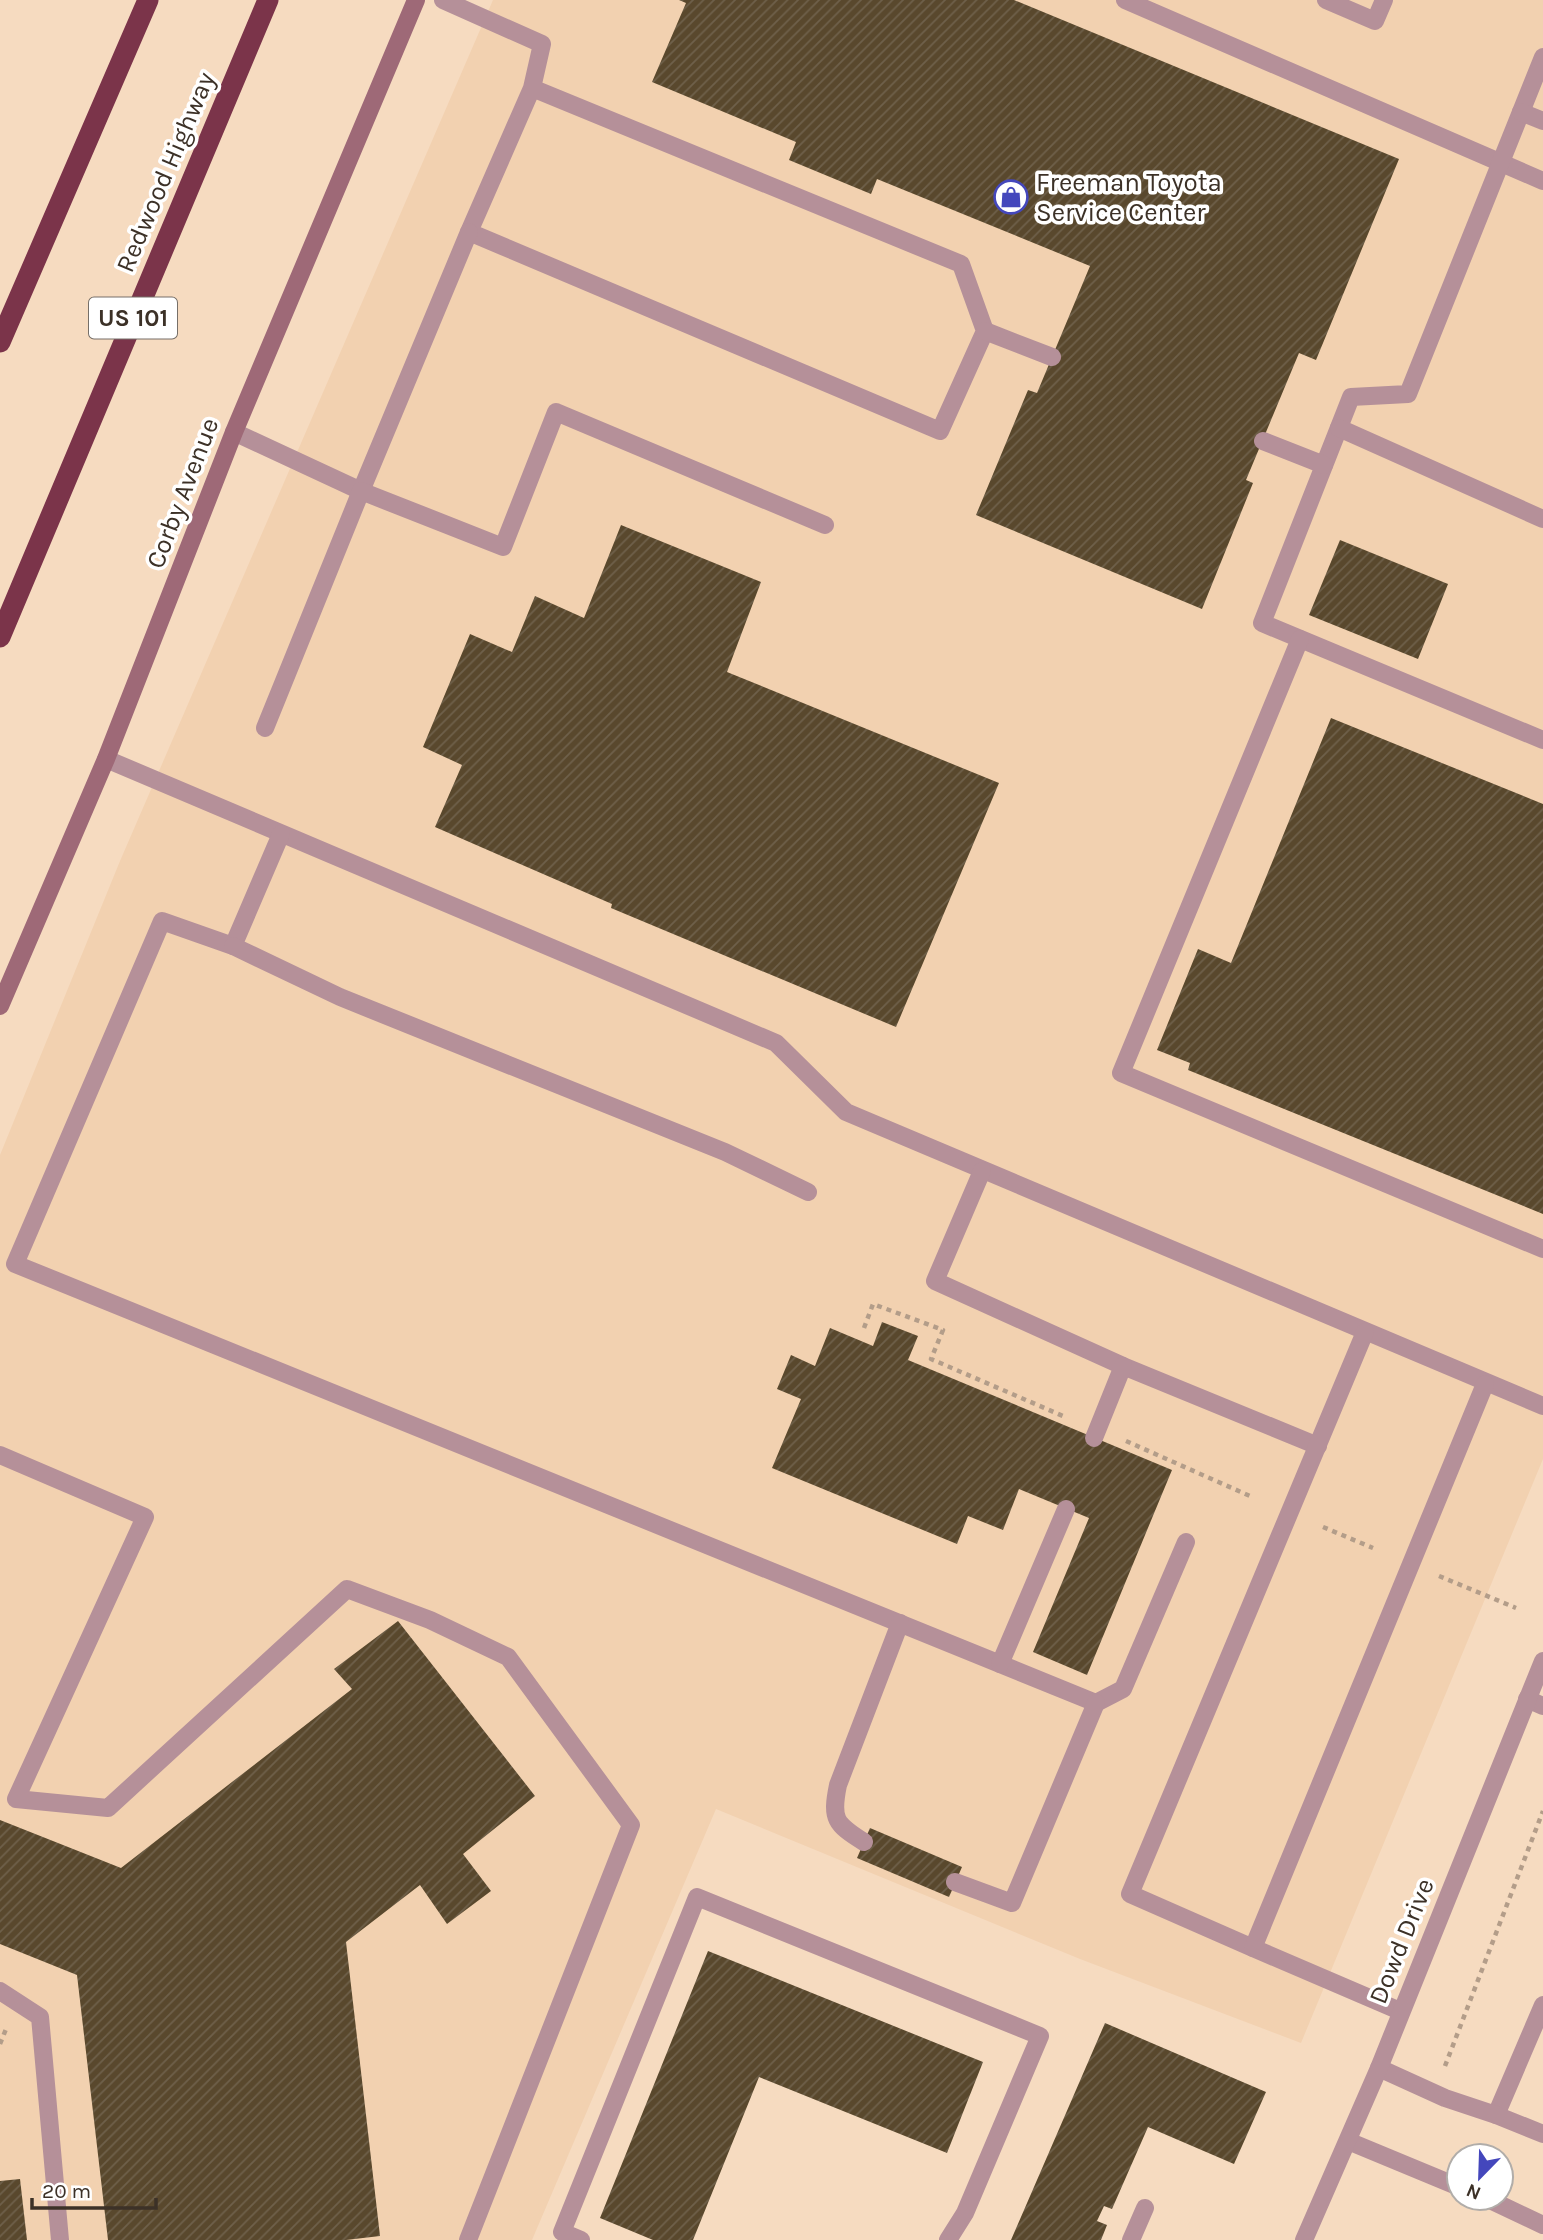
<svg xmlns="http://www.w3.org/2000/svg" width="1543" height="2240" font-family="Karla,sans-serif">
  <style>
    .built { fill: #f2d1b0 }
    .building { fill: url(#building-hatch) }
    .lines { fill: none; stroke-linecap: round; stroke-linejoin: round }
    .path { stroke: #b39d89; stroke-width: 4.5; stroke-dasharray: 5 5; stroke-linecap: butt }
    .lane { stroke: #b59099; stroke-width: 18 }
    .street { stroke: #b59099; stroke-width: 18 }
    .secondary { stroke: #9e6977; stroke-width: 18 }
    .highway { stroke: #7b344a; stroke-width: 21 }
    .labels { text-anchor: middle; stroke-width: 7; stroke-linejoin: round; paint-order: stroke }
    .shield { fill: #fff; stroke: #766f68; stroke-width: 2 }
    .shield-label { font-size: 24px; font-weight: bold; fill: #3c3127 }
    .street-label { font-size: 26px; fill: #3c3127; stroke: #fff }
    .poi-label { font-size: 26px; fill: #3c3127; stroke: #fff; text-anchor: start }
  </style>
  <defs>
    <pattern id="building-hatch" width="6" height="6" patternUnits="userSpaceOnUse" patternTransform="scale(1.75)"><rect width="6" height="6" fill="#59482d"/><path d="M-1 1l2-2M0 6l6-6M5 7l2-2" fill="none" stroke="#6e604a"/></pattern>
  </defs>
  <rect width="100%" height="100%" fill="#f6dbc0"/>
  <path class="built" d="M 493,0 L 1543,0 L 1543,1459 L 1301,2043 L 1080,1959 L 716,1809 L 532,2240 L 0,2240 L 0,1155 L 120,861 Z"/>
  <g class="building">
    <path d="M 679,0 L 1014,0 L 1399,159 L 1316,360 L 1299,353 L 1246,480 L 1253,483 L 1202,609 L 976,515 L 1028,390 L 1037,393 L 1090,266 L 877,179 L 871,194 L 789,160 L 796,142 L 652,82 L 686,3 Z"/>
    <path d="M 621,525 L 761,582 L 727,672 L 999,783 L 896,1027 L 611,908 L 612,904 L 435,827 L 462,765 L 423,747 L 470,634 L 512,652 L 535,596 L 584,618 Z"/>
    <path d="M 1340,540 L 1448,584 L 1418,659 L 1309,615 Z"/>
    <path d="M 1331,718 L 1543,804 L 1543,1214 L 1188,1070 L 1190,1063 L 1157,1050 L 1198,949 L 1231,963 Z"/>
    <path d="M 882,1322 L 918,1336 L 908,1360 L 1172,1470 L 1087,1675 L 1033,1652 L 1089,1518 L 1019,1489 L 1003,1530 L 968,1516 L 957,1544 L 772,1468 L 801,1399 L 777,1389 L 791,1355 L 815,1366 L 830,1328 L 873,1346 Z"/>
    <path d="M 398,1621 L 535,1796 L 463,1854 L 491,1891 L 447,1924 L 420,1885 L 346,1942 L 380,2236 L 346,2240 L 108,2240 L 77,1975 L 0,1944 L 0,1820 L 121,1868 L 352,1689 L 334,1669 Z"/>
    <path d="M 870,1828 L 962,1867 L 949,1897 L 857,1858 Z"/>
    <path d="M 708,1951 L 983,2062 L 947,2153 L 759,2077 L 693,2240 L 653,2240 L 600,2218 Z"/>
    <path d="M 1105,2023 L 1266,2092 L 1234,2164 L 1148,2127 L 1112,2209 L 1104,2206 L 1097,2221 L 1107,2225 L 1101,2240 L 1011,2240 Z"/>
    <path d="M 20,2179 L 27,2240 L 0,2240 L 0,2181 Z"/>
  </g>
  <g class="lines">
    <g class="path">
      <path d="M 864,1328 L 873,1304 L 943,1330 L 931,1359 L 1063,1416"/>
      <path d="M 1126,1441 L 1250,1496"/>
      <path d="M 1323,1527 L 1373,1548"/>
      <path d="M 1439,1576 L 1516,1608"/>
      <path d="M 0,2044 L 6,2029"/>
      <path d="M 1445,2066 L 1543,1811"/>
    </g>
    <g class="lane">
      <path d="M 443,0 L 542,44 L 532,88 L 469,232 L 940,431 L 985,331 L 961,264 L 532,88"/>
      <path d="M 1125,0 L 1543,181"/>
      <path d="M 1326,0 L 1375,21 L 1384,0"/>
      <path d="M 1543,57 L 1408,394 L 1351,397 L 1262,623 L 1543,740"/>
      <path d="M 1521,112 L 1543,121"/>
      <path d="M 985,331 L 1052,357"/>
      <path d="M 1339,428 L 1543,519"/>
      <path d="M 234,432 L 361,491 L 469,232"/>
      <path d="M 1263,441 L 1324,465"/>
      <path d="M 1300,639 L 1121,1073 L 1543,1249"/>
      <path d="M 265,728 L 361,491 L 503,547 L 556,412 L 825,525"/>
      <path d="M 106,759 L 776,1043 L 846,1112 L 1543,1406"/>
      <path d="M 281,834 L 233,946 L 162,921 L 15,1264 L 1096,1703 L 1123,1689 L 1186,1542"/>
      <path d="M 233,946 L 340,997 L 725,1152 L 808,1192"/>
      <path d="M 982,1171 L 935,1281 L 1123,1366 L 1318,1446"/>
      <path d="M 1094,1438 L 1123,1366"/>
      <path d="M 0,1455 L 145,1517 L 16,1799 L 108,1808 L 347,1589 L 430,1620 L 508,1657 L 631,1825 L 468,2240"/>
      <path d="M 1000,1664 L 1066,1509"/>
      <path d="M 1527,1699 L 1543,1706"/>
      <path d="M 864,1842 C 835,1824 831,1819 838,1785 L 900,1623"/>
      <path d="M 955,1882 L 1012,1903 L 1096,1703"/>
      <path d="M 1253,1948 L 1130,1894 L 1365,1332"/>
      <path d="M 0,1991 L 40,2017 L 60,2240"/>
      <path d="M 1543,2005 L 1496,2115 L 1543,2134"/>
      <path d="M 1400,2011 L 1253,1948 L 1485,1384"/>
      <path d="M 1379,2068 L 1445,2098 L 1496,2115"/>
      <path d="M 1348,2141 L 1459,2187"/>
      <path d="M 1486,2198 L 1543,2225"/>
      <path d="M 581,2240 L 562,2232 L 697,1897 L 1040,2036 L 965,2213 L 948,2240"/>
      <path d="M 1131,2240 L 1145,2208"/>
    </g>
    <path class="street" d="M 1304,2240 L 1379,2068 L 1543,1661"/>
    <path class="secondary" d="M 0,1006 L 106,759 L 234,432 L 416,0"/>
    <g class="highway">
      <path d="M 0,342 L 148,0"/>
      <path d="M 0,637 L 268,0"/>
    </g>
  </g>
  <defs>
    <symbol id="shop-ring" viewBox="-11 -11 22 22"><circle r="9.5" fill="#fff" stroke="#4447bc" stroke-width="1.5"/><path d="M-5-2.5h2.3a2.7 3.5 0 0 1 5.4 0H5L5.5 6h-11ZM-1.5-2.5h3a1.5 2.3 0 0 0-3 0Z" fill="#4447bc"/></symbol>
  </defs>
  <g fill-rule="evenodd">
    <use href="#shop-ring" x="992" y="178" width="38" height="38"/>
  </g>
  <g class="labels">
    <rect class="shield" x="89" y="297.5" width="88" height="41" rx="5"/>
    <g class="shield-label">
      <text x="133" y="326">US 101</text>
    </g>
    <g class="street-label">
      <text transform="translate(165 172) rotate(-67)" y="9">Redwood Highway</text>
      <text transform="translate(182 493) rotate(-69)" y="9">Corby Avenue</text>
      <text transform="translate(1401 1941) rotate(-68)" y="9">Dowd Drive</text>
    </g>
    <g class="poi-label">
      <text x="1036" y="191">Freeman Toyota<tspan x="1036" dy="30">Service Center</tspan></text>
    </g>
  </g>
  <g transform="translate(1480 2177) rotate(203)"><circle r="33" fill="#ffffff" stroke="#b1ada9" stroke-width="2"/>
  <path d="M0-5L12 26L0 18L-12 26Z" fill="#4447bc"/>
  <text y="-10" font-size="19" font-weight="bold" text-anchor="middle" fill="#3c3127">N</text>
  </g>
  <path d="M32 2198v10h124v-10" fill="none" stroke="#3c3127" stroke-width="3.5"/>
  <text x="42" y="2198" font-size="21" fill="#3c3127" stroke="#ffffff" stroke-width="5" paint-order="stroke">20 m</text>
</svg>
